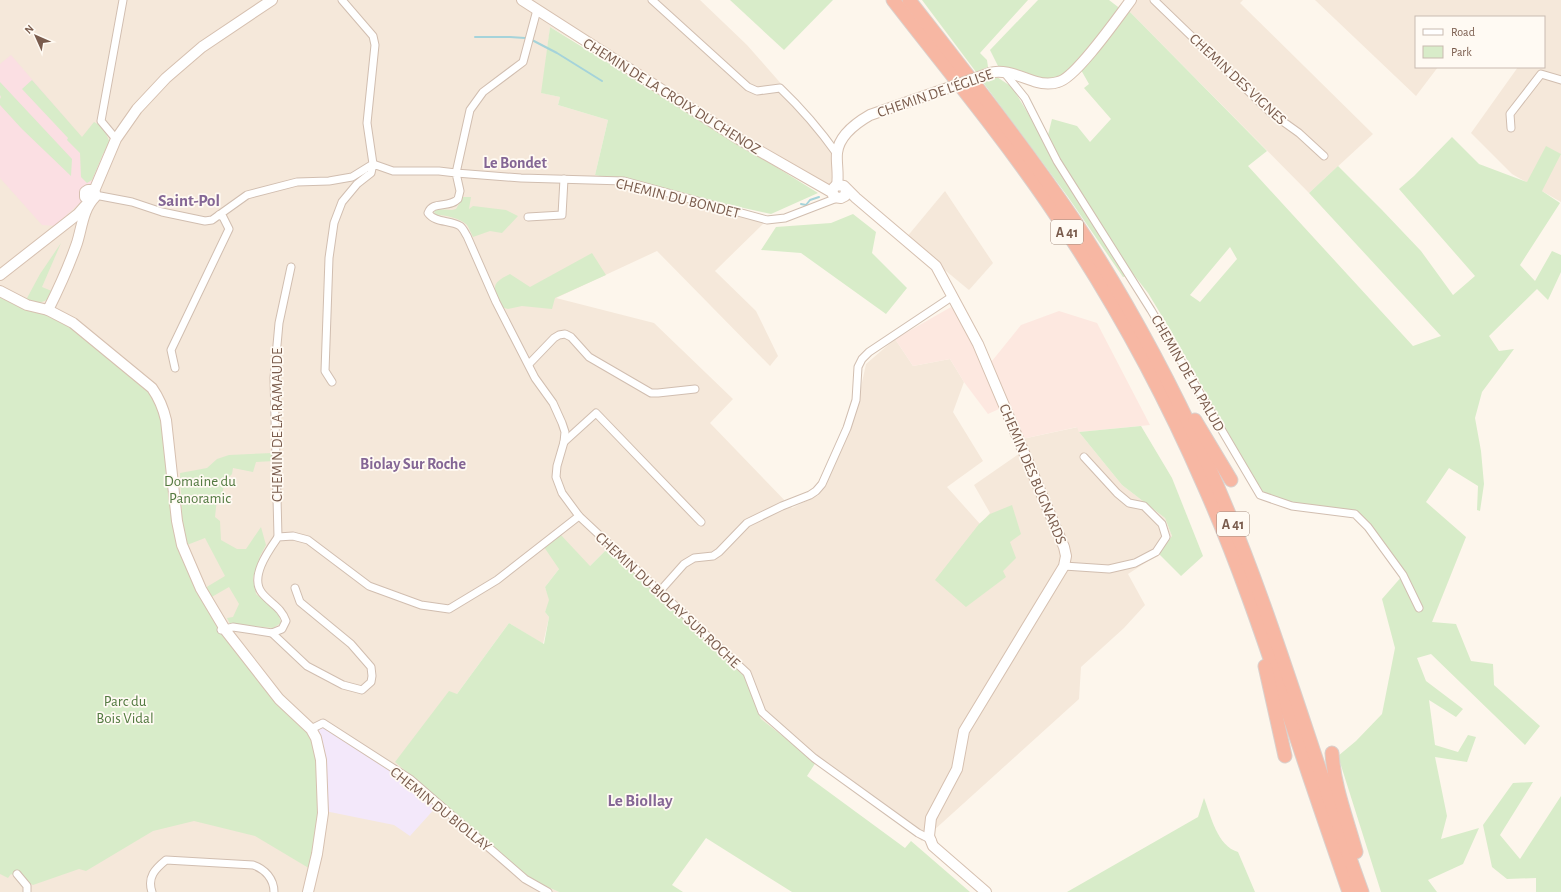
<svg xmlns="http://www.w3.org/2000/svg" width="1561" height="892" font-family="'Alegreya Sans',sans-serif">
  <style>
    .residential { fill: #f5e8da }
    .commercial { fill: #fde8e0 }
    .education { fill: #f3e8fa }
    .medical { fill: #fbdfe3 }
    .green { fill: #d8ecc9; fill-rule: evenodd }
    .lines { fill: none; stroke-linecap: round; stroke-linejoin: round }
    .stream { stroke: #a5d3da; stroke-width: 2 }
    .street-casing { stroke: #d1beb0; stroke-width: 9 }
    .secondary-casing { stroke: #d6c0b0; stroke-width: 12 }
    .highway-casing { stroke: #dad1cd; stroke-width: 15 }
    .street { stroke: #fff; stroke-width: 7 }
    .secondary { stroke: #fff; stroke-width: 10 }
    .highway { stroke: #f7b7a3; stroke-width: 13 }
    .secondary-bridge-casing { stroke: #d6c0b0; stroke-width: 12; stroke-linecap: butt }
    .secondary-bridge { stroke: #fff; stroke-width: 10 }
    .labels { text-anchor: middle; stroke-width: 3.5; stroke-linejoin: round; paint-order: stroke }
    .shield { fill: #fffaf3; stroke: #a28b7f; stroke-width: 1 }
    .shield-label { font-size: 14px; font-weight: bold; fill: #7a5c4d }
    .street-label { font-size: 15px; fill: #7a5c4d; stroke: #fffaf3 }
    .park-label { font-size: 15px; fill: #537a41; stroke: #fffaf3 }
    .neighbourhood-label { font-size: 16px; font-weight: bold; fill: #846695; stroke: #fffaf3 }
    .quarter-label { font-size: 17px; font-weight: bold; fill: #846695; stroke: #fffaf3 }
  </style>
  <rect width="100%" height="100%" fill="#fdf6ec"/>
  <g class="residential">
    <path d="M 0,0 L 700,0 L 747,45 L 834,144 L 834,185 L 825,187 L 550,27 L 542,93 L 560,97 L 558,105 L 608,120 L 595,175 L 767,220 L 715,271 L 756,311 L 778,356 L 770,366 L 657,251 L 556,298 L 654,323 L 733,399 L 710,423 L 792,508 L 819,495 L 835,465 L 855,415 L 866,364 L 895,339 L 913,366 L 950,359 L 964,382 L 953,412 L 983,461 L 947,487 L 980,524 L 990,513 L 974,485 L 1026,449 L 1022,439 L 1078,427 L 1079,432 L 1122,485 L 1165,518 L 1172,536 L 1159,554 L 1128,574 L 1145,605 L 1124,628 L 1081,667 L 1079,699 L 922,841 L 816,762 L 761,719 L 747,679 L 608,548 L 590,566 L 559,569 L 545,587 L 550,600 L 545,612 L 549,617 L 543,644 L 509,623 L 457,694 L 530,879 L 559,892 L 0,892 Z"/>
    <path d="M 1135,0 L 1243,0 L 1240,3 L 1373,134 L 1309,193 L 1128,10 Z"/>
    <path d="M 1315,0 L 1561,0 L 1561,202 L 1512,174 L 1471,133 L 1518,67 L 1544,67 L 1544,17 L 1416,17 L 1416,67 L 1438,67 L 1416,96 Z"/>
    <path d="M 945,191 L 993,263 L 969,290 L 906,238 Z"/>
  </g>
  <path class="commercial" d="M 951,307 L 992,361 L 1021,325 L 1059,311 L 1097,323 L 1150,425 L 1079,432 L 1077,427 L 1022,439 L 999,409 L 988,414 L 964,382 L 950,359 L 913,366 L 895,339 Z"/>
  <path class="education" d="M 322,727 L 325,727 L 413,784 L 438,805 L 410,836 L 394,825 L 325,811 L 317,733 L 318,729 Z"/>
  <path class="medical" d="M 11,55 L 85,141 L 103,154 L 84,199 L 55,226 L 42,225 L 0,178 L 0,99 L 1,97 L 0,95 L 0,64 Z"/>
  <g class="green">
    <path d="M 730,0 L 833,0 L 784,50 Z"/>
    <path d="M 922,0 L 1028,0 L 980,53 L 987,60 L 988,67 L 976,72 Z"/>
    <path d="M 1038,0 L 1109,0 L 1122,10 L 1075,67 L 1056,80 L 1042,81 L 998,66 L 990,50 Z"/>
    <path d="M 1128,10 L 1267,151 L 1248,166 L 1413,346 L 1441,336 L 1309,193 L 1338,166 L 1382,210 L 1421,251 L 1453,295 L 1475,276 L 1399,189 L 1414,176 L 1452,137 L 1479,164 L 1527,182 L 1546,146 L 1561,154 L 1542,191 L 1560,203 L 1520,265 L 1535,281 L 1552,251 L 1561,255 L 1561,272 L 1548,300 L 1537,289 L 1489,336 L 1499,351 L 1514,349 L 1482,392 L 1475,418 L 1481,451 L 1484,484 L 1480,511 L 1477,510 L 1478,486 L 1449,468 L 1426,502 L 1466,537 L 1432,622 L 1456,624 L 1471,661 L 1493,664 L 1494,685 L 1540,726 L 1525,745 L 1431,654 L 1417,658 L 1426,681 L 1463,709 L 1456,717 L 1429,700 L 1435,745 L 1458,752 L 1468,735 L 1476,737 L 1467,762 L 1435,757 L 1447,816 L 1441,839 L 1479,828 L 1463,864 L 1428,880 L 1437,892 L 1381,892 L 1338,756 L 1356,741 L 1382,714 L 1395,648 L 1382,599 L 1403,575 L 1355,514 L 1295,503 L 1264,493 L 1255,481 L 1171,331 L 1148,293 L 1134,275 L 1123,277 L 1068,197 L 982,81 L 997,77 L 1012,87 L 1046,143 L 1052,119 L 1077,126 L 1090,142 L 1111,119 L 1084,88 L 1089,84 L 1081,70 ZM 1230,247 L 1237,259 L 1200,302 L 1190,295 Z"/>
    <path d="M 550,27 L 818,193 L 771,214 L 595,175 L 608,120 L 558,105 L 560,97 L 541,93 Z"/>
    <path d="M 32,80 L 82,137 L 94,122 C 103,126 106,133 110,143 L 103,154 L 92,180 L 87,183 L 81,177 L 80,153 L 67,140 L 68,138 L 22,89 Z"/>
    <path d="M 0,82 L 72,159 L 71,176 L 22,129 L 0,105 L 0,99 L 1,97 L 0,95 Z"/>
    <path d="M 463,197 L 471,197 L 469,209 L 473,206 L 506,210 L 518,216 L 502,233 L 490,231 L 473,237 C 471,233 469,228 467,225 C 460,218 445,215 436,215 L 434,212 L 436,209 L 452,210 L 456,209 Z"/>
    <path d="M 853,214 L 876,232 L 872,253 L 907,288 L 886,314 L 801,253 L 761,250 L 776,227 L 831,223 Z"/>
    <path d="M 61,243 L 42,287 L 54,292 C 46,304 39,304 26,300 L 40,274 Z"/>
    <path d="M 592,253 L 606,275 L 555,298 L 552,309 L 522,306 L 508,309 L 501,307 C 494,288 489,284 510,274 L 530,287 Z"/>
    <path d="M 0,294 L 60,318 L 151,394 L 159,405 L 193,580 L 312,737 L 321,788 L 322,813 L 312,870 L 255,836 L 194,821 L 153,831 L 86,871 L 79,869 L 33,885 L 11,874 L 8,878 L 0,874 Z"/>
    <path d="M 1141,426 L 1172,478 L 1203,556 L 1181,576 L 1159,554 L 1172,536 L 1165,518 L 1122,485 L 1079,432 Z"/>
    <path d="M 273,453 L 274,461 L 256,462 L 253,472 L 233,468 L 232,474 L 225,481 L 222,495 L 217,499 L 215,517 L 220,521 L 221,540 L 237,549 L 246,549 L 261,527 L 266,545 L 260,556 L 253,578 L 256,594 L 278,612 L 281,623 L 273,628 L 230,624 L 227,618 L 233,617 L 239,604 L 229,587 L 210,598 L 205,588 L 225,576 L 205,538 L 187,545 L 182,519 L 180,473 L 207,468 L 217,459 L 229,455 Z"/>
    <path d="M 1012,505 L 1021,534 L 1010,542 L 1016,558 L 1003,571 L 1006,577 L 966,607 L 935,580 L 979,524 L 990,514 Z"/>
    <path d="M 560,534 L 590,566 L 608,548 L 747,679 L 761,719 L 816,762 L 807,776 L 905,848 L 911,841 L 970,892 L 792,892 L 706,838 L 672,885 L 683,892 L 559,892 L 530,879 L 395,762 L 449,691 L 457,694 L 509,623 L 544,644 L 549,617 L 545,612 L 549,600 L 545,587 L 559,569 L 544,547 Z"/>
    <path d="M 1533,782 L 1500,835 L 1520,859 L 1561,796 L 1561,892 L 1536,892 L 1536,878 L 1507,879 L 1492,867 L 1483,825 L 1513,783 Z"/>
    <path d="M 1204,798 C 1211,816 1217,846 1238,852 L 1255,892 L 1067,892 L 1198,817 Z"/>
  </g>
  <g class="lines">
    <g class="stream">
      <path d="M 475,37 L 510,37 L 525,38"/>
      <path d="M 532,40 L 557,53 L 602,81"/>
      <path d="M 801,204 L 806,205 L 810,200 L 819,197"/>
    </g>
    <defs>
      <g id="street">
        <path d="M 652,0 L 748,87 L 757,91 L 780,88 C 801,108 820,130 837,154"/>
        <path d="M 1154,0 L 1271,113 L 1299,133 L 1324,156"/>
        <path d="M 537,10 L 523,62 L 483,92 L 470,110 L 456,173 L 521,178 L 624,181 L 767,220 L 785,218 L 837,198"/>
        <path d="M 1004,72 L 1025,98 L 1057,161 L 1151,310 L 1260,495 L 1292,506 L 1355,514 L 1368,527 L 1403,575 L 1419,608"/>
        <path d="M 1511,128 L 1510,114 L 1541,74 L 1561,80"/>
        <path d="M 116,139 L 101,121 L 123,0"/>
        <path d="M 95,195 L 132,202 L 162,212 L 205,221 L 212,220 L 247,195 L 297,182 L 329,181 L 352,177 L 373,164 L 367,123 L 375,45 L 373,36 L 342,0"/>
        <path d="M 528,217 L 562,215 L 564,179"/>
        <path d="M 529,364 L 554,338 L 559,335 L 565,334 L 571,337 L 589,357 L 651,393 L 658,393 L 695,389"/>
        <path d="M 175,368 L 171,350 L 229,229 L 223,217 L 219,215"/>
        <path d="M 332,382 L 325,371 L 329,258 L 334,223 L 342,202 L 357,184 L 371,173 L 373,164 L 393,171 L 439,171 L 456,173 L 460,191 L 458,199 C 448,209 433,200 428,213 C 435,223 450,220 460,226 C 463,228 465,233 467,236 L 496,302 L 535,378 L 553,403 L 562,423 L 565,432 L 564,442 L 557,466 L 556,477 L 562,493 L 579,516 L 747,673 L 762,712 L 814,758 L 918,833 L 932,840"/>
        <path d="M 564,442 L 596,413 L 701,522"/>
        <path d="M 278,537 L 274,378 L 279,323 L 291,267"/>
        <path d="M 1064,566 L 1109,569 L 1135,563 L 1156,552 L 1166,537 L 1162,524 L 1144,506 L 1129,503 L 1117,493 L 1084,457"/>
        <path d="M 660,591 L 684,564 L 694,558 L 713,556 L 719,552 L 747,523 L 782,506 L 810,495 L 816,491 L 822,484 L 847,428 L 856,400 L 858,367 L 862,359 L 869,352 L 953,296"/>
        <path d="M 221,630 L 233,627 L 272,633 L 282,629 L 286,621 C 281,607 271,604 262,593 C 249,577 269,550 278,537 L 293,536 L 308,540 L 369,586 L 421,605 L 449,609 L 497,580 L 579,516"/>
        <path d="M 272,633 L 307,666 L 343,685 L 362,690 L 371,682 L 372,676 L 371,667 L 351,644 L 300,602 L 295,588"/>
        <path d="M 311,729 L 323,723 L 410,779 L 525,879 L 548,892"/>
        <path d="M 17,874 L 27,886 L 27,892"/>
        <path d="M 152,892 C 147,877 155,869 166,860 L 253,865 C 265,869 274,879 274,892"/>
      </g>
      <g id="secondary">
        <path d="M 522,0 L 737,138 L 833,193"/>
        <path d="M 990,73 C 1004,68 1023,78 1037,82 C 1043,84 1053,84 1058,82 C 1075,79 1119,16 1131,0"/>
        <path d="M 837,185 C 839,174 836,163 837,153 C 839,135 856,123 870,115 L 945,89"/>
        <path d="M 846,190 L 845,196 L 841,198 L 834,197 C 831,192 832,188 837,185 L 844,186 L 856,198 L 936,266 L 978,344 L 1064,547 L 1066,556 L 1064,566 L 964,731 L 957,769 L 931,818 L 929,836 L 933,846 L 986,892"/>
        <path d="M 94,191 L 116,139 L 137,109 L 166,78 L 202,47 L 272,0"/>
        <path d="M 0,275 L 78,214 L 85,206"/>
        <path d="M 0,291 L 27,305 L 48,310 C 59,288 69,266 77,243 C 82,227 83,209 95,197 L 95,193 L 92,190 L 88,190 L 85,192 L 85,197 L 87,199"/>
        <path d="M 48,310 L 73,323 L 152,388 C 159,398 163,407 166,420 L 177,521 L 182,545 L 201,589 L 226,631 L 279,699 L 311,729 L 316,738 L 321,760 L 323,813 L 317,854 L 308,892"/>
      </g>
      <g id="highway">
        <path d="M 893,0 C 945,67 999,132 1047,202 C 1108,291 1161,387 1204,486 C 1236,558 1262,634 1287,709 C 1307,771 1328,831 1349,892"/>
        <path d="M 909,0 C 966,73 1024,146 1076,223 C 1125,297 1168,377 1205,458 C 1269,599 1309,747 1362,892"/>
        <path d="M 1195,420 L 1231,480"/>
        <path d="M 1265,666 L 1285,756"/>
        <path d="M 1332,753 C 1334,787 1347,819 1356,852"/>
      </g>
    </defs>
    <use href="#street" class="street-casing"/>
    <use href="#secondary" class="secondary-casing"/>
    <use href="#highway" class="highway-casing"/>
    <use href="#street" class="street"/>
    <use href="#secondary" class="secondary"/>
    <use href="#highway" class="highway"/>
    <defs>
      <path id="secondary-bridge" d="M 945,89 L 990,73"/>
    </defs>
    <use href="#secondary-bridge" class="secondary-bridge-casing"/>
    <use href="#secondary-bridge" class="secondary-bridge"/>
  </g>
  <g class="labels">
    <g class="shield">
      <rect x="1051" y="220" width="32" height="24" rx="3"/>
      <rect x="1217" y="512" width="32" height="24" rx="3"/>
    </g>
    <g class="shield-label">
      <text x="1067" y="237">A 41</text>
      <text x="1233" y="529">A 41</text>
    </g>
    <g class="street-label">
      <text transform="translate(1238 79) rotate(43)" y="5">CHEMIN DES VIGNES</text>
      <text transform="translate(935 93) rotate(-19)" y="5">CHEMIN DE L'ÉGLISE</text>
      <text transform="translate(672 96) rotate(32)" y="5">CHEMIN DE LA CROIX DU CHENOZ</text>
      <text transform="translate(678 198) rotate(14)" y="5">CHEMIN DU BONDET</text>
      <text transform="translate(1188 373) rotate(60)" y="5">CHEMIN DE LA PALUD</text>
      <text transform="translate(277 425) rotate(-90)" y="5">CHEMIN DE LA RAMAUDE</text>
      <text transform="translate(1033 474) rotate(67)" y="5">CHEMIN DES BUGNARDS</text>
      <text transform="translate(668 600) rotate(43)" y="5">CHEMIN DU BIOLAY SUR ROCHE</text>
      <text transform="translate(441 809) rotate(39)" y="5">CHEMIN DU BIOLLAY</text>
    </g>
    <g class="park-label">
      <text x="200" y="486">Domaine du<tspan x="200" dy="17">Panoramic</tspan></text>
      <text x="125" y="706">Parc du<tspan x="125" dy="17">Bois Vidal</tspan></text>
    </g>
    <g class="neighbourhood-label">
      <text x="515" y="168">Le Bondet</text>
      <text x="413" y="469">Biolay Sur Roche</text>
    </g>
    <g class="quarter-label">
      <text x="189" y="206">Saint-Pol</text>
      <text x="640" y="806">Le Biollay</text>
    </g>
  </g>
  <rect x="1415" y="16" width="130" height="52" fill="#fffaf3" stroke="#cabbb1"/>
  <rect x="1423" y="29" width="20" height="6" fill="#ffffff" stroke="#cabbb1"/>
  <text x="1451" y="36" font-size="12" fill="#7a5c4d">Road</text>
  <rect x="1423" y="46" width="20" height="12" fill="#d8ecc9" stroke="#cabbb1"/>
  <text x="1451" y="56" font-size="12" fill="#7a5c4d">Park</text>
  <g transform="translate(36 36) rotate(315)" stroke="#fffaf3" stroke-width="3" paint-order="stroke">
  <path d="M0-3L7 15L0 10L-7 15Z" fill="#7a5c4d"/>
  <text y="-6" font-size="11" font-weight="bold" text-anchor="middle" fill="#7a5c4d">N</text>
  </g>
</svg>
